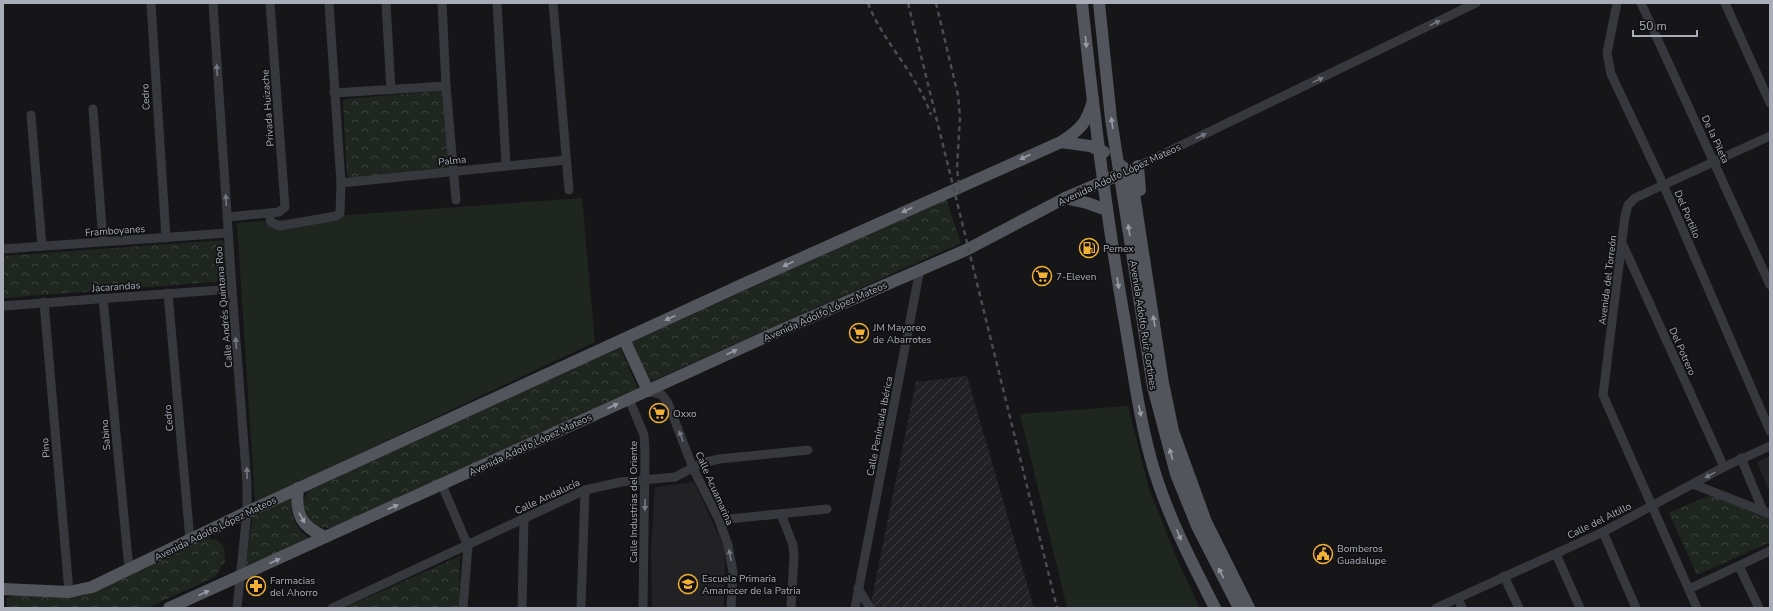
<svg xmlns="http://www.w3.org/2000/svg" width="1773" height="611" font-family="'Nunito Sans',sans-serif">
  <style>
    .built { fill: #222225 }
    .industrial { fill: url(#industrial-furrows) }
    .grass { fill: #1e261f }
    .park { fill: url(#park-crowns) }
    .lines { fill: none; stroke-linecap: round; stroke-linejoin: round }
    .minor { stroke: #37383d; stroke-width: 9 }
    .major { stroke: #53555c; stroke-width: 12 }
    .rail { stroke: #4a4c52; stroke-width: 2.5; stroke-dasharray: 5 4; stroke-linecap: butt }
    .oneway { fill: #757881 }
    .oneway2 { fill: #979ba6 }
    .labels { text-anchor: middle; stroke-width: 3.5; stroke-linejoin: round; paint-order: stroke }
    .street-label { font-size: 10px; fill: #a8adb8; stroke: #111113 }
    .poi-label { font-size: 10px; fill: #a8adb8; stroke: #111113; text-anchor: start }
  </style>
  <defs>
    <pattern id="industrial-furrows" width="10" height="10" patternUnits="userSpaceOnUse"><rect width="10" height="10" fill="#222225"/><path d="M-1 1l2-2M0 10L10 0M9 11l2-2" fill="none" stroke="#3f3f43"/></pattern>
    <pattern id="park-crowns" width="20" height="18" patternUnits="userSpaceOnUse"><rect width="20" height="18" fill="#1e261f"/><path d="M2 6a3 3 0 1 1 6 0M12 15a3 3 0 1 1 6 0" fill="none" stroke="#3c433d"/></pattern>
  </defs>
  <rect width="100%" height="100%" fill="#161618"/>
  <g class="built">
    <path d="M 1770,456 L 1770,494 L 1757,462 Z"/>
    <path d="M 694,482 L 725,549 L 724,608 L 652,608 L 651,551 L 655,487 Z"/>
  </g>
  <path class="industrial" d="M 967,376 L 1034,608 L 870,608 L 916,382 Z"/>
  <g class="grass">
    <path d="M 582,198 L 595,342 L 255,503 L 237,223 Z"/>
    <path d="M 1128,406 L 1149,489 L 1180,566 L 1200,608 L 1067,608 L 1020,414 Z"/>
  </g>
  <g class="park">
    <path d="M 441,91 L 444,94 L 449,166 L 444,170 L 349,178 L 347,175 L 343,102 L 345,99 Z"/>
    <path d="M 946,199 L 961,243 L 648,383 L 632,342 Z"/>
    <path d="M 225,240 L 228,281 L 3,298 L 3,256 Z"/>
    <path d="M 620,347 L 638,389 L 332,528 C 326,528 319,527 313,525 C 299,518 301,500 309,490 Z"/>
    <path d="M 293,495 C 289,515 294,527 310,539 L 245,569 L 253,514 Z"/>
    <path d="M 1710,495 L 1770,519 L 1770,542 L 1697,575 L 1669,513 Z"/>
    <path d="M 207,538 L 217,540 L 224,547 L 225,561 L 215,577 L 147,608 L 7,608 L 7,599 L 13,595 L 82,596 Z"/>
    <path d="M 460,556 L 459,608 L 344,608 Z"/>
  </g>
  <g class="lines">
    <g class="minor">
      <path d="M 151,3 L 166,238"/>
      <path d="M 213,3 L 232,289 L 247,484 L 247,512 L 237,608"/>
      <path d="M 386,3 L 391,90"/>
      <path d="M 442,3 L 446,86 L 456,200"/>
      <path d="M 497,3 L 506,165"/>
      <path d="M 553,3 L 569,190"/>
      <path d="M 1617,3 L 1607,53 L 1611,74 L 1663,184 L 1770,431"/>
      <path d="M 1641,3 L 1770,285"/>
      <path d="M 1725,3 L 1770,103"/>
      <path d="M 334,93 L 446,86"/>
      <path d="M 93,109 L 103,241"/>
      <path d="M 31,115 L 42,246"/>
      <path d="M 1132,169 L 1476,3"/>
      <path d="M 341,183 L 566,160"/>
      <path d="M 269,213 L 271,222 L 279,226 L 336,216 L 340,213 L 341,183 L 329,3"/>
      <path d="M 227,217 L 279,212 L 285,207 L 270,3"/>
      <path d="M 1623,245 L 1724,467"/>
      <path d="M 3,249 L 228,233"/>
      <path d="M 168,293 L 190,540"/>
      <path d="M 103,298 L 129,569"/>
      <path d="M 44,302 L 69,592"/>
      <path d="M 3,306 L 232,289"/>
      <path d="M 648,391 L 662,395 L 668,403 L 693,468 L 719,520 L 728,545 L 733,572 L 731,608"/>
      <path d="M 629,399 L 644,435 L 645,453 L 643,608"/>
      <path d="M 1741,458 L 1763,511"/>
      <path d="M 1693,484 L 1770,514"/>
      <path d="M 442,485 L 468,546 L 463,608"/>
      <path d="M 781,514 L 793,545 L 794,557 L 791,608"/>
      <path d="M 719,520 L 827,509"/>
      <path d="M 1603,532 L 1636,608"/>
      <path d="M 1556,554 L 1580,608"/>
      <path d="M 1739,566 L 1759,608"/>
      <path d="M 1504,576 L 1519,608"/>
      <path d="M 858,588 L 870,608"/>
      <path d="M 1689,589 L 1770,551"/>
      <path d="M 1458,598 L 1462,608"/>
      <path d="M 332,608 L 585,490 L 621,482 L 675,477 L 702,463 L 719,459 L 808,450"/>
      <path d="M 522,608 L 524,519"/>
      <path d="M 581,608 L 585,490"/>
      <path d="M 855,608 L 920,269"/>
      <path d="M 1436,608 L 1603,532 L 1724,467 L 1770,446"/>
      <path d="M 1697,608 L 1603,395 L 1625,216 L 1628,205 L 1635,198 L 1770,136"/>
    </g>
    <g class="major">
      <path d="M 1082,3 C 1093,108 1106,213 1124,317 C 1133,368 1139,420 1154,470 C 1169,519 1192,563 1215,608"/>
      <path d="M 1099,3 L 1111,119 L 1153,387 L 1176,474 L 1197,526 L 1239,608"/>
      <path d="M 1061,142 L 1090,146 L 1104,152"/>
      <path d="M 1122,166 L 1128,171 L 1133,187 L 1163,383 L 1173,431 L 1206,522 L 1249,608"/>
      <path d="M 1138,166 L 1140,190"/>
      <path d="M 1065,198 L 1087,203 L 1107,210"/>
      <path d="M 624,339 L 648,391"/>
      <path d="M 298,488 C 295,515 301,526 325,537"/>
      <path d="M 3,589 L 69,592 L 92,587 L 247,512 L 748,282 L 1061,142 C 1081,129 1087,123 1093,100"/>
      <path d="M 169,608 L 770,335 L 966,250 L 1065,198 L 1128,171"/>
    </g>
    <g class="rail">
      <path d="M 868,3 C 883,43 917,73 931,115"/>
      <path d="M 908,3 L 1057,608"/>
      <path d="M 936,3 L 958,95 L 960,117 L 957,168 L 960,195"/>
    </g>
  </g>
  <defs><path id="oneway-solid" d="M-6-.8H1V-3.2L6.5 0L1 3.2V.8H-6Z"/></defs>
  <g class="oneway">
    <use href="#oneway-solid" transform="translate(1435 23) rotate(-26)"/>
    <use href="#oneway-solid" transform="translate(217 70) rotate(-94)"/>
    <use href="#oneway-solid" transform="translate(1318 80) rotate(-26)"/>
    <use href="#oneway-solid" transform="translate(1201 136) rotate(-25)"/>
    <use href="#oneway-solid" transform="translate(226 200) rotate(-94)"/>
    <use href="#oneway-solid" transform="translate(236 343) rotate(-95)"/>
    <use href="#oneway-solid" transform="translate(681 436) rotate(-111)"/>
    <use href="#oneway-solid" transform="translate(247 473) rotate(-93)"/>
    <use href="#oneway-solid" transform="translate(1710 475) rotate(151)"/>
    <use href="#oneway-solid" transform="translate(645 505) rotate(91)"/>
    <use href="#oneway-solid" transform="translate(730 555) rotate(-101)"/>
  </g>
  <g class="oneway2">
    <use href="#oneway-solid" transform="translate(1086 42) rotate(84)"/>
    <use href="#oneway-solid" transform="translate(1112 123) rotate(-98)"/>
    <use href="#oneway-solid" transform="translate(1025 157) rotate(156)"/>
    <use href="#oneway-solid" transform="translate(907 210) rotate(156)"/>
    <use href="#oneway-solid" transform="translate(1129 230) rotate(-99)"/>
    <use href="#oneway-solid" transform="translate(788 264) rotate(156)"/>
    <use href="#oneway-solid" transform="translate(1118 283) rotate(80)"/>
    <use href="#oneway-solid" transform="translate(670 318) rotate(155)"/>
    <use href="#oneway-solid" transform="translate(1154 321) rotate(-99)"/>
    <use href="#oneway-solid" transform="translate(732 352) rotate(-25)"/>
    <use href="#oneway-solid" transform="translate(613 406) rotate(-24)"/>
    <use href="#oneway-solid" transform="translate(1140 411) rotate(78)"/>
    <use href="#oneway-solid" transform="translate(1171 454) rotate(-106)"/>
    <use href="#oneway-solid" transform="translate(393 507) rotate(-25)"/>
    <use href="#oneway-solid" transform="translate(302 518) rotate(61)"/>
    <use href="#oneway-solid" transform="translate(1179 535) rotate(67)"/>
    <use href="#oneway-solid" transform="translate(275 561) rotate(-25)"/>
    <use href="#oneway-solid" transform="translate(1221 573) rotate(-117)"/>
    <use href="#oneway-solid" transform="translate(204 593) rotate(-24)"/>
  </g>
  <defs>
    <symbol id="fuel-ring" viewBox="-11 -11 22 22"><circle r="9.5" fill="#111113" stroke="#f2b134" stroke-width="1.5"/><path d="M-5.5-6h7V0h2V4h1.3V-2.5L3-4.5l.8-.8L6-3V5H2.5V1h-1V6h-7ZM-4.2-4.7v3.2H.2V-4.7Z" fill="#f2b134"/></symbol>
    <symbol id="supermarket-ring" viewBox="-11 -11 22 22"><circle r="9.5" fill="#111113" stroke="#f2b134" stroke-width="1.5"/><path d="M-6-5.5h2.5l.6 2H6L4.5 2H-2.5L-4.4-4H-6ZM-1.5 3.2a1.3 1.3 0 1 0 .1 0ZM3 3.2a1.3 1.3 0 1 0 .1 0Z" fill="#f2b134"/></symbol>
    <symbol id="civic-ring" viewBox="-11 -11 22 22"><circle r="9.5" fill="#111113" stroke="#f2b134" stroke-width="1.5"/><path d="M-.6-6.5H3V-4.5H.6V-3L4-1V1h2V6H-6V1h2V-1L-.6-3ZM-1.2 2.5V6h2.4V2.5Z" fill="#f2b134"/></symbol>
    <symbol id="school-ring" viewBox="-11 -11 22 22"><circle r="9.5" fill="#111113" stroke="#f2b134" stroke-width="1.5"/><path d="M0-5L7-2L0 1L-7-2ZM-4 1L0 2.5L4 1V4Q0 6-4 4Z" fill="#f2b134"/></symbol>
    <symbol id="pharmacy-ring" viewBox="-11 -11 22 22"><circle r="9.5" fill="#111113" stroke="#f2b134" stroke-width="1.5"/><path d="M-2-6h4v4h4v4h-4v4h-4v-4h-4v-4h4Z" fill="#f2b134"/></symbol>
  </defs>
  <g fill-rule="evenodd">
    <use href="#fuel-ring" x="1078" y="237" width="22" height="22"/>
    <use href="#supermarket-ring" x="1031" y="265" width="22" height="22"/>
    <use href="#supermarket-ring" x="848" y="322" width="22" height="22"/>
    <use href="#supermarket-ring" x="648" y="402" width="22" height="22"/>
    <use href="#civic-ring" x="1312" y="543" width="22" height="22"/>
    <use href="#school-ring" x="677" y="573" width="22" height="22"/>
    <use href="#pharmacy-ring" x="245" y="575" width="22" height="22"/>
  </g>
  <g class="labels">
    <g class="street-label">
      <text transform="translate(145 97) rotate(-93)" y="4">Cedro</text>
      <text transform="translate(267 108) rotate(-94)" y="4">Privada Huizache</text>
      <text transform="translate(1716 139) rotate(65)" y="4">De la Pileta</text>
      <text transform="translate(452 160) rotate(-6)" y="4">Palma</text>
      <text transform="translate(1119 174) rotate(-25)" y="4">Avenida Adolfo López Mateos</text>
      <text transform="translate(1688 214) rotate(67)" y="4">Del Portillo</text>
      <text transform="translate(115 230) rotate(-4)" y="4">Framboyanes</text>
      <text transform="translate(1607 280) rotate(-83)" y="4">Avenida del Torreón</text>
      <text transform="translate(116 286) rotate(-4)" y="4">Jacarandas</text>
      <text transform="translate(223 307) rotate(-95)" y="4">Calle Andrés Quintana Roo</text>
      <text transform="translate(825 311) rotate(-24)" y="4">Avenida Adolfo López Mateos</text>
      <text transform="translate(1144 325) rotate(81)" y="4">Avenida Adolfo Ruíz Cortines</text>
      <text transform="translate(1683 351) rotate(66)" y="4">Del Potrero</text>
      <text transform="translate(168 418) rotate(-95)" y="4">Cedro</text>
      <text transform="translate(879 426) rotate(-79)" y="4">Calle Península Ibérica</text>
      <text transform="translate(105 435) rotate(-95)" y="4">Sabino</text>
      <text transform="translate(530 444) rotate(-25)" y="4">Avenida Adolfo López Mateos</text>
      <text transform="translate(45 448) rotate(-95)" y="4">Pino</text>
      <text transform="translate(715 488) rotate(66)" y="4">Calle Acuamarina</text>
      <text transform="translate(547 496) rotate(-25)" y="4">Calle Andalucía</text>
      <text transform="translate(633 502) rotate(-90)" y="4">Calle Industrias del Oriente</text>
      <text transform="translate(1599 520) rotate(-26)" y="4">Calle del Altillo</text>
      <text transform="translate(215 528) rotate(-26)" y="4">Avenida Adolfo López Mateos</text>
    </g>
    <g class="poi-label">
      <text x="1103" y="252">Pemex</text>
      <text x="1056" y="280">7-Eleven</text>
      <text x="873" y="331">JM Mayoreo<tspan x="873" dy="12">de Abarrotes</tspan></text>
      <text x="673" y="417">Oxxo</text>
      <text x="1337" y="552">Bomberos<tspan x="1337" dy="12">Guadalupe</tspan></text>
      <text x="702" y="582">Escuela Primaria<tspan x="702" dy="12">Amanecer de la Patria</tspan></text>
      <text x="270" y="584">Farmacias<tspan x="270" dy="12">del Ahorro</tspan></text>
    </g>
  </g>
  <rect width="1773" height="611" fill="none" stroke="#a8adb8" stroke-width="8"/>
  <path d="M1633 30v6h64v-6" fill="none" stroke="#a8adb8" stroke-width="2"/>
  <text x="1639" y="30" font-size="12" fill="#a8adb8" stroke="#111113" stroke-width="3" paint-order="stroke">50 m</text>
</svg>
